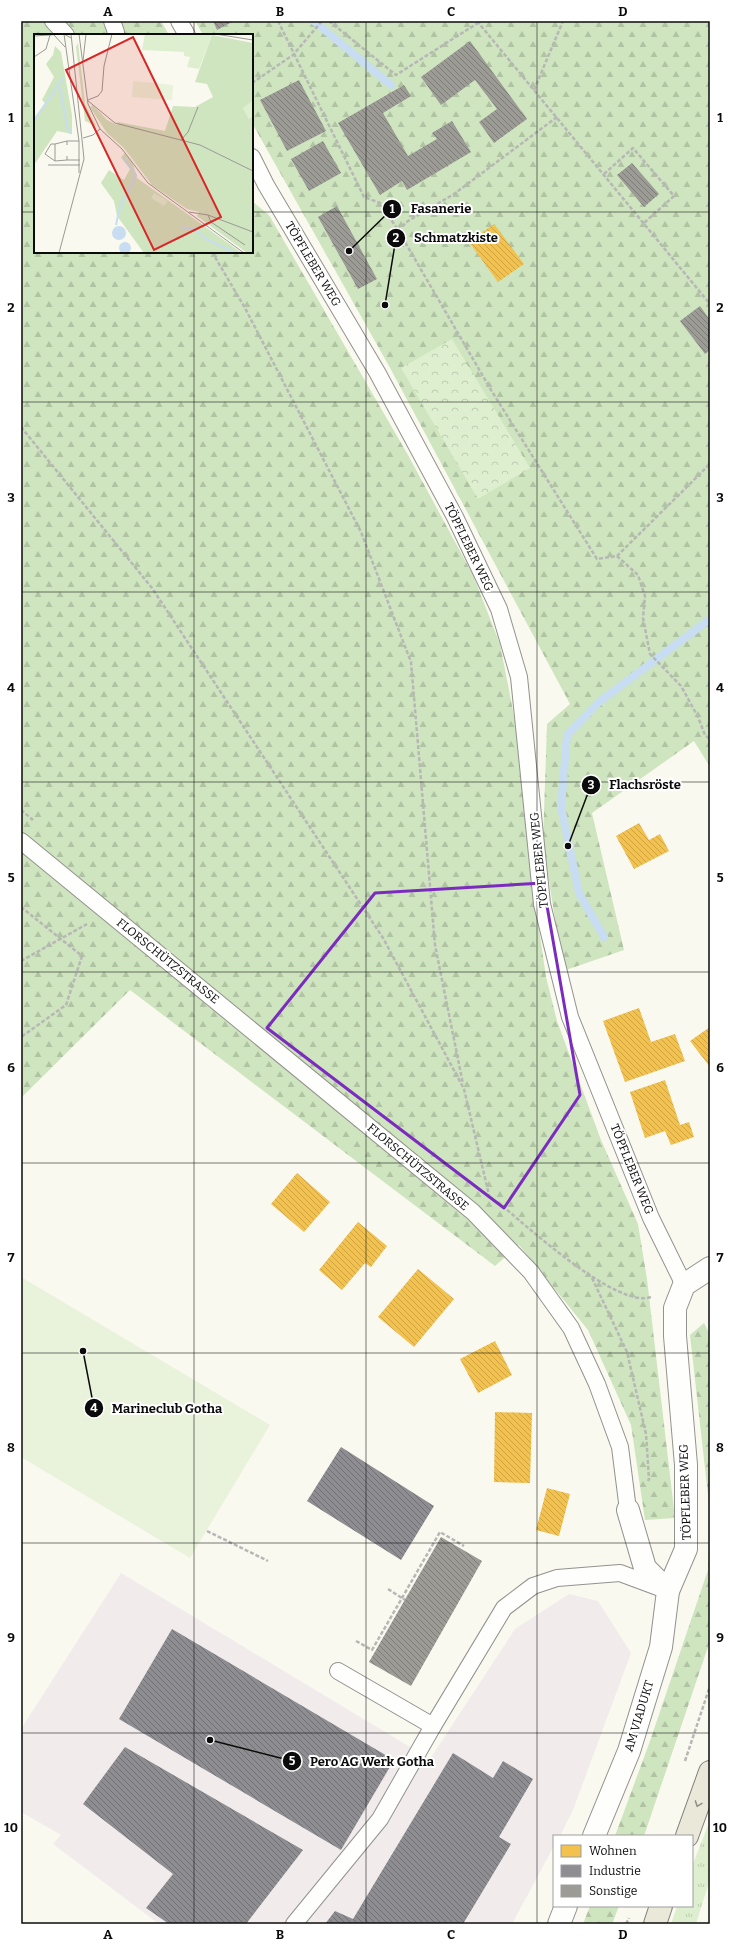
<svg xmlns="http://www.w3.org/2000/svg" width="731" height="1945" font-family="Bitter,serif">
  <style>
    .industrial { fill: #f1ebec }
    .grass { fill: url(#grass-tufts) }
    .forest { fill: url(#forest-firs) }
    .park { fill: url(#park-crowns) }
    .pitch { fill: #e9f2da }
    .homes { fill: url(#homes-back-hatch) }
    .industry { fill: url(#industry-back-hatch) }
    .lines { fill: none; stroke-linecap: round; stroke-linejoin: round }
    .stream { stroke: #c8ddf1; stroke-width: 8 }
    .building { fill: url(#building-back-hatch) }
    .service-casing { stroke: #93928e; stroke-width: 18 }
    .minor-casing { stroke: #93928e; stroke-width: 24 }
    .primary-casing { stroke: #807f7b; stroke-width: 24 }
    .path { stroke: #b7b7b5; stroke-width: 2.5; stroke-dasharray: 4 2; stroke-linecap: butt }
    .service { stroke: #fefefd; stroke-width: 16 }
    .minor { stroke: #fefefd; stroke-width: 22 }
    .primary { stroke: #eae9d9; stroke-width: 22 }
    .oneway { stroke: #919087 }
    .marked { fill: none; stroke: #7b2cbf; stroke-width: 3; stroke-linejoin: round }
    .grid { fill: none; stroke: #0b0b0b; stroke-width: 1; stroke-opacity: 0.55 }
    .labels { text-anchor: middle; stroke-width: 4; stroke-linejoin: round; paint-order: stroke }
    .street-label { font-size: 12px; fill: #0b0b0b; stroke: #fff }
    .inset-river { fill: none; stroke: #c8ddf1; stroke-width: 2 }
    .inset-road { fill: none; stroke: #9a9a94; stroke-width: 1 }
    .view { fill: #d62828; fill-opacity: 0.15; stroke: #d62828; stroke-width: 2 }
    .inset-edge { fill: none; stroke: #0b0b0b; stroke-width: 2 }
    .leader { fill: none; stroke: #0b0b0b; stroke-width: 1.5 }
    .callout-dot { fill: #0b0b0b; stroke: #fff; stroke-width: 1.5 }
    .mark-label { font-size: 12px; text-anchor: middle; font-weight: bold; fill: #fff }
    .callout-label { font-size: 13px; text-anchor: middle; font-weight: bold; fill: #0b0b0b; stroke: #fff; stroke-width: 4; stroke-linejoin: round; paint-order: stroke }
    .neatline { fill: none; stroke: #0b0b0b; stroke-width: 1.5 }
    .grid-label { font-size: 13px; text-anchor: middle; font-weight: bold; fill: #0b0b0b }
  </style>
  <defs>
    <pattern id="grass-tufts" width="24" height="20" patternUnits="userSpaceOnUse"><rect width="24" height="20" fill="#deefd0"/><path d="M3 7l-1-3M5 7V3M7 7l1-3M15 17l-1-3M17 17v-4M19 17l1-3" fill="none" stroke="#bdccb1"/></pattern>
    <pattern id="forest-firs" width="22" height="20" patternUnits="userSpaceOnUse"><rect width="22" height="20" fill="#cee5bf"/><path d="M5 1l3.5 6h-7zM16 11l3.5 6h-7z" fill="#b0c3a3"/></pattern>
    <pattern id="park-crowns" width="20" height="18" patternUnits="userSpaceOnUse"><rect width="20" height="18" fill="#deefd0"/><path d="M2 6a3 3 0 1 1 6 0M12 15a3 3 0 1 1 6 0" fill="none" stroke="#bdccb1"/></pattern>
    <pattern id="homes-back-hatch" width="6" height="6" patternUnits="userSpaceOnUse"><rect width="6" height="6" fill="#f2c14e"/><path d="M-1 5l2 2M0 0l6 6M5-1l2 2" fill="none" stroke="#cea443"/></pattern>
    <pattern id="industry-back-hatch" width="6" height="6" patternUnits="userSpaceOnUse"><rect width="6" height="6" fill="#8d8d92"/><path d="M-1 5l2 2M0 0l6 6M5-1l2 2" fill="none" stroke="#717175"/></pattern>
    <pattern id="building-back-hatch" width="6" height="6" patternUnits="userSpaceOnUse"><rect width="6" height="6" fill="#9c9b95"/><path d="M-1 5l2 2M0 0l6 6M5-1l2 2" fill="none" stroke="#7d7d78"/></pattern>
  </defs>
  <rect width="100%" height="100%" fill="#faf9ef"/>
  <path class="industrial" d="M 121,1573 L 430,1759 L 515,1629 L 569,1594 L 598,1601 L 631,1653 L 573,1810 L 560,1836 L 554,1836 L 554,1846 L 512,1924 L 159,1924 L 53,1844 L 61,1835 L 21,1812 L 21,1729 Z"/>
  <path class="grass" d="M 710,1820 L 710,1879 L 696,1924 L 671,1924 L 677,1906 L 692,1906 L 692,1866 Z"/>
  <g class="forest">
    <path d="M 21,21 L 161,21 L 169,35 L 35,35 L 35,252 L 252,252 L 252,201 L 269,215 L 408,455 L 473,575 L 500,644 L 517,731 L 529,860 L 546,977 L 557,1021 L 601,1140 L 638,1224 L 647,1279 L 675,1518 L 645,1520 L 631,1425 L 588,1330 L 519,1245 L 495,1266 L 130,990 L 21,1098 Z"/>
    <path d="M 195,21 L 710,21 L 710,767 L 694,741 L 592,813 L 624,950 L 563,971 L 543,842 L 547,724 L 570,704 L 389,366 L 252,123 L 252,35 L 203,35 Z"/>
    <path d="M 704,1323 L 710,1335 L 710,1513 L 690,1335 Z"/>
    <path d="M 710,1526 L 710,1641 L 644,1836 L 615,1836 L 650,1741 L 708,1570 Z"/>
    <path d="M 590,1906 L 619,1906 L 612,1924 L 583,1924 Z"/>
  </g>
  <path class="park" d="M 452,339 L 530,468 L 478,499 L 401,368 Z"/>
  <path class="pitch" d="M 21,1277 L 270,1425 L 190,1558 L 21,1457 Z"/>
  <g class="homes">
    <path d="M 494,224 L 524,264 L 498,282 L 469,242 Z"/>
    <path d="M 639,823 L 649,840 L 660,834 L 669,851 L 634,869 L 616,836 Z"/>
    <path d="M 639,1008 L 651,1042 L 675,1034 L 685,1061 L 625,1082 L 603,1021 Z"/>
    <path d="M 710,1027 L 710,1067 L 690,1041 Z"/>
    <path d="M 665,1080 L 680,1125 L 689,1122 L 694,1137 L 671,1145 L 665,1131 L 645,1138 L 630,1092 Z"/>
    <path d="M 297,1173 L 330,1202 L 304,1232 L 271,1204 Z"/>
    <path d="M 358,1222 L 387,1246 L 371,1267 L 365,1263 L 342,1290 L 319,1270 Z"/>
    <path d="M 418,1269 L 454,1299 L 414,1347 L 378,1317 Z"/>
    <path d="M 495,1341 L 512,1375 L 478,1393 L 460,1359 Z"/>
    <path d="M 495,1412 L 532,1413 L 530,1483 L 494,1482 Z"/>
    <path d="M 547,1488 L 570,1494 L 559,1536 L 536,1530 Z"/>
  </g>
  <g class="industry">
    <path d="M 341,1447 L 434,1506 L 401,1560 L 307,1501 Z"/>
    <path d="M 172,1629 L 394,1760 L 341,1850 L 119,1719 Z"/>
    <path d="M 125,1747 L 303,1850 L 246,1924 L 169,1924 L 146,1908 L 173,1874 L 83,1804 Z"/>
    <path d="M 453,1753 L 493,1778 L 503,1761 L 533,1779 L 499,1837 L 511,1844 L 463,1924 L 325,1924 L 335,1911 L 353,1919 Z"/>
  </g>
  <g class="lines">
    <g class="stream">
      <path d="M 314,21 L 391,85"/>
      <path d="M 604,937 L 579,893 L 561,807 L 567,735 L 599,702 L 710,619"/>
    </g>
  </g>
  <g class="building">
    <path d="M 213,21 L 234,21 L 217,30 Z"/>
    <path d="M 470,41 L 527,119 L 494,143 L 479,122 L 497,109 L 475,80 L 441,105 L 421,77 Z"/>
    <path d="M 299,80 L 326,131 L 287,151 L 260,100 Z"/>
    <path d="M 404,85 L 411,96 L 383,113 L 408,156 L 437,139 L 432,133 L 452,121 L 471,152 L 407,190 L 402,181 L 380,195 L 338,123 Z"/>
    <path d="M 323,141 L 341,173 L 309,191 L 291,159 Z"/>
    <path d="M 632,163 L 659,194 L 644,207 L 617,175 Z"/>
    <path d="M 337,206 L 377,279 L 358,289 L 318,217 Z"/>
    <path d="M 700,306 L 710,320 L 710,350 L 705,354 L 680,321 Z"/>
    <path d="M 441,1537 L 482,1561 L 411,1686 L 369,1662 Z"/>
  </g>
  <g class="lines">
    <defs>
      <g id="service">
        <path d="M 53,21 L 66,35"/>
        <path d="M 112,21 L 116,32 L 115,35"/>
        <path d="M 179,21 L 187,35"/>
        <path d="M 252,157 L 266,185 L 377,372 L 455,517 L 499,609 L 519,677 L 542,904 L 570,1017 L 651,1218 L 684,1285"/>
        <path d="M 21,841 L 473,1212 L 531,1272 L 571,1328 L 597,1384 L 620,1447 L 628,1510"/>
        <path d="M 338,1671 L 433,1726"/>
        <path d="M 294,1924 L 380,1819 L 433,1726 L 504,1608 L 533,1586 L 557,1578 L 620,1573 L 663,1589"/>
      </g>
      <g id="minor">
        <path d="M 628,1510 L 645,1568 L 668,1591"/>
        <path d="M 594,1836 L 629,1751 L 661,1647 L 668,1591 L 686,1549 L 686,1465 L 675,1336 L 675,1308 L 684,1285 L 710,1268"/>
        <path d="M 559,1924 L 566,1906"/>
      </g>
      <g id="primary">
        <path d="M 687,1836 L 710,1772"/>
        <path d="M 655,1924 L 661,1906"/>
      </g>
    </defs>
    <use href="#service" class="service-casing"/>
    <use href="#minor" class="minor-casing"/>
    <use href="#primary" class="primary-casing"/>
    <g class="path">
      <path d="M 278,21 L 364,197 L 380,203 L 398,230"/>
      <path d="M 329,21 L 396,75 L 481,21"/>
      <path d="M 477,21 L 710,304"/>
      <path d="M 252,83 L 293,55 L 322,21"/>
      <path d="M 534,90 L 563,21"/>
      <path d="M 557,117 L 454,194 L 408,221 L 398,230 L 491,390 L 597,559 L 617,556 L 710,464"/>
      <path d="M 604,174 L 633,148 L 674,196 L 644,223"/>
      <path d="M 212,252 L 245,308 L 361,532 L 411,662 L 435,945 L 463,1084"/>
      <path d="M 21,427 L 152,588 L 383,938 L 464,1089 L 489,1195"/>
      <path d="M 617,556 L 638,575 L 645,596 L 643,618 L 650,654 L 681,686 L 698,717 L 705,735 L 710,739"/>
      <path d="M 21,810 L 33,820"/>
      <path d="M 21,907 L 82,956 L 66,1005 L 21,1037"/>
      <path d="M 21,961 L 87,924"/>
      <path d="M 498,1202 C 525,1225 617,1309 651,1297"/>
      <path d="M 592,1278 L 627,1352 L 646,1434 L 649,1479 L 648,1481"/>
      <path d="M 207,1531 L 268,1561"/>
      <path d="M 388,1589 L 405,1600"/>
      <path d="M 356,1641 L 372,1650 L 440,1532 L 464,1546"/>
      <path d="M 685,1761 L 710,1686"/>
      <path d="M 626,1924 L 629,1918"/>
    </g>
    <use href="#service" class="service"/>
    <use href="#minor" class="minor"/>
    <use href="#primary" class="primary"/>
  </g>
  <defs><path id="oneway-chevron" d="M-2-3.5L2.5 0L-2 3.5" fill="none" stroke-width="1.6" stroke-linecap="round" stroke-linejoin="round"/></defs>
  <use class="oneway" href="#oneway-chevron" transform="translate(698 1804) rotate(110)"/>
  <path class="marked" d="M 543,883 L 580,1095 L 504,1208 L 267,1028 L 375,893 Z"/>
  <path class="grid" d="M 194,21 L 194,35M 366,21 L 366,1924M 537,21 L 537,1924M 21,212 L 35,212M 252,212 L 710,212M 194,252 L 194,1924M 21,402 L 710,402M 21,592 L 710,592M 21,782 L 710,782M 21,972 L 710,972M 21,1163 L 710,1163M 21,1353 L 710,1353M 21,1543 L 710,1543M 21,1733 L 710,1733"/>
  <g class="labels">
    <g class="street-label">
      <text transform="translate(313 264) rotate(59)" y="4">TÖPFLEBER WEG</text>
      <text transform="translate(469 547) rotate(64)" y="4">TÖPFLEBER WEG</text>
      <text transform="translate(539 860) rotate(-96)" y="4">TÖPFLEBER WEG</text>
      <text transform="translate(168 961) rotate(39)" y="4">FLORSCHÜTZSTRASSE</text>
      <text transform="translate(418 1167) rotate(40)" y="4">FLORSCHÜTZSTRASSE</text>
      <text transform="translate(632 1169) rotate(68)" y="4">TÖPFLEBER WEG</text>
      <text transform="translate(685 1492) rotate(-92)" y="4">TÖPFLEBER WEG</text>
      <text transform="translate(639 1716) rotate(-73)" y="4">AM VIADUKT</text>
    </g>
  </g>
  <g transform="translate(34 34)">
    <rect width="219" height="219" fill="#faf9ef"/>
    <path d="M 218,65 L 219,82 L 215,85 L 209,74 Z" fill="#deefd0"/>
    <path d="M 178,1 L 219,9 L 219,66 L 209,74 L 215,85 L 219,82 L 219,219 L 213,219 L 163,182 L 165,178 L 153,175 L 118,151 L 90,114 L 73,99 L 56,73 L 59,71 L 73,86 L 83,91 L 84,88 L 131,97 L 139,72 L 161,73 L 179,63 L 173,50 L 161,48 ZM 44,9 L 51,70 L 62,92 L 51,87 L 42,13 ZM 21,12 L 27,18 L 38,81 L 38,100 L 23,97 L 0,131 L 0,84 L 11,69 L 8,66 L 20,43 L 12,30 L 19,21 ZM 91,119 L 99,130 L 103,144 L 208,219 L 110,219 L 83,182 L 80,167 L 67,149 L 75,136 L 90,146 L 96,135 L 87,123 Z" fill="#cee5bf"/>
    <path d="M 120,159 L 134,167 L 130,172 L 117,164 Z" fill="#deefd0"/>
    <path d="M 111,0 L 171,0 L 178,1 L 165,35 L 153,33 L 156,23 L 150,22 L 150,18 L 108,16 Z" fill="#deefd0"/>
    <path d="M 99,47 L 139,51 L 138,66 L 98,63 Z" fill="#e9f2da"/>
    <path d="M78 199a7 7 0 1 1 14 0a7 7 0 1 1-14 0ZM85 214a6 6 0 1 1 12 0a6 6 0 1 1-12 0Z" fill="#c8ddf1"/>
    <path class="inset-river" d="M 26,53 L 33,93 L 37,100M 0,87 L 29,44M 82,191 L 85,176 L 102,141 L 89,124M 147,193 L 161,196 L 172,205 L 201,219"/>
    <path class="inset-road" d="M 30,0 L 45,107 L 45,139M 45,0 L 54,70 L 66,95 L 88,115 L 114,149 L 210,219M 181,0 L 219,6M 20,1 L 31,13M 0,2 L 30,0 L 37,4M 0,23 L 12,15 L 16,1M 49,27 L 52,0M 53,66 L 81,89 L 166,111 L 219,137M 54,66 L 64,62 L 68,57 L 70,32 L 78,0M 49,104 L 59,101 L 66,95M 147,106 L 154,98 L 164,73M 33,107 L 21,110 L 21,127 L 33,126M 21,110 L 17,110 L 11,120 L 21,127M 33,111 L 33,107 L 45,107M 33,122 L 33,126 L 46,126M 14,131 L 46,131M 155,178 L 174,181 L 219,198M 174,181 L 177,188 L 211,211M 25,219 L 50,125 L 37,0"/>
    <path class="view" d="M 99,3 L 187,183 L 120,216 L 32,36 Z"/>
    <rect width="219" height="219" class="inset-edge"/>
  </g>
  <path class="leader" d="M349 251L392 209M385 305L396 238M568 846L591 785M83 1351L94 1408M210 1740L292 1761"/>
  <g class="callout-dot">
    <circle cx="349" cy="251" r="4"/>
    <circle cx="385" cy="305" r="4"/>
    <circle cx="568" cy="846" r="4"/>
    <circle cx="83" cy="1351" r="4"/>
    <circle cx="210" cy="1740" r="4"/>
    <circle cx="392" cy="209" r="10"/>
    <circle cx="396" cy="238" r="10"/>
    <circle cx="591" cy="785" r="10"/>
    <circle cx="94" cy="1408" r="10"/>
    <circle cx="292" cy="1761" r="10"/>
  </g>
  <g class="mark-label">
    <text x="392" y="213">1</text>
    <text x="396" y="242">2</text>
    <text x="591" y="789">3</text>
    <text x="94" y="1412">4</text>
    <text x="292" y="1765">5</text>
  </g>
  <g class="callout-label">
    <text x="441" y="213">Fasanerie</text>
    <text x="456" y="242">Schmatzkiste</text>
    <text x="645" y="789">Flachsröste</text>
    <text x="167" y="1413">Marineclub Gotha</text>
    <text x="372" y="1766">Pero AG Werk Gotha</text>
  </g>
  <rect width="731" height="1945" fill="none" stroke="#ffffff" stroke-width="44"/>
  <rect x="553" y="1835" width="140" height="72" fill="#ffffff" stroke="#9d9d9d"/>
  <rect x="561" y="1845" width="20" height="12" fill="#f2c14e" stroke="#9d9d9d"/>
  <text x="589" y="1855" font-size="12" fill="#0b0b0b">Wohnen</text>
  <rect x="561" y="1865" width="20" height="12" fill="#8d8d92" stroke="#9d9d9d"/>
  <text x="589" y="1875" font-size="12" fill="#0b0b0b">Industrie</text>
  <rect x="561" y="1885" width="20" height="12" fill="#9c9b95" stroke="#9d9d9d"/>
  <text x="589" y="1895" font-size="12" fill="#0b0b0b">Sonstige</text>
  <rect x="22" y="22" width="687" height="1901" class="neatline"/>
  <g class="grid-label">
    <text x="108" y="16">A</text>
    <text x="280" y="16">B</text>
    <text x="451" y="16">C</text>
    <text x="623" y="16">D</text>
    <text x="11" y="122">1</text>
    <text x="720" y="122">1</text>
    <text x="11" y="312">2</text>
    <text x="720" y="312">2</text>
    <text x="11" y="502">3</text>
    <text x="720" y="502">3</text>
    <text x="11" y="692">4</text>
    <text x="720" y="692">4</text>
    <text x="11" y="882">5</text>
    <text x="720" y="882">5</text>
    <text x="11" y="1072">6</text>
    <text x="720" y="1072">6</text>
    <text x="11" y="1262">7</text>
    <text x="720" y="1262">7</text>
    <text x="11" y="1452">8</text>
    <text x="720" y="1452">8</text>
    <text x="11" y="1642">9</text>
    <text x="720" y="1642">9</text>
    <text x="11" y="1832">10</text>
    <text x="720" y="1832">10</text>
    <text x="108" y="1939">A</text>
    <text x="280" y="1939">B</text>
    <text x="451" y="1939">C</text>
    <text x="623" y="1939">D</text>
  </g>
</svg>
